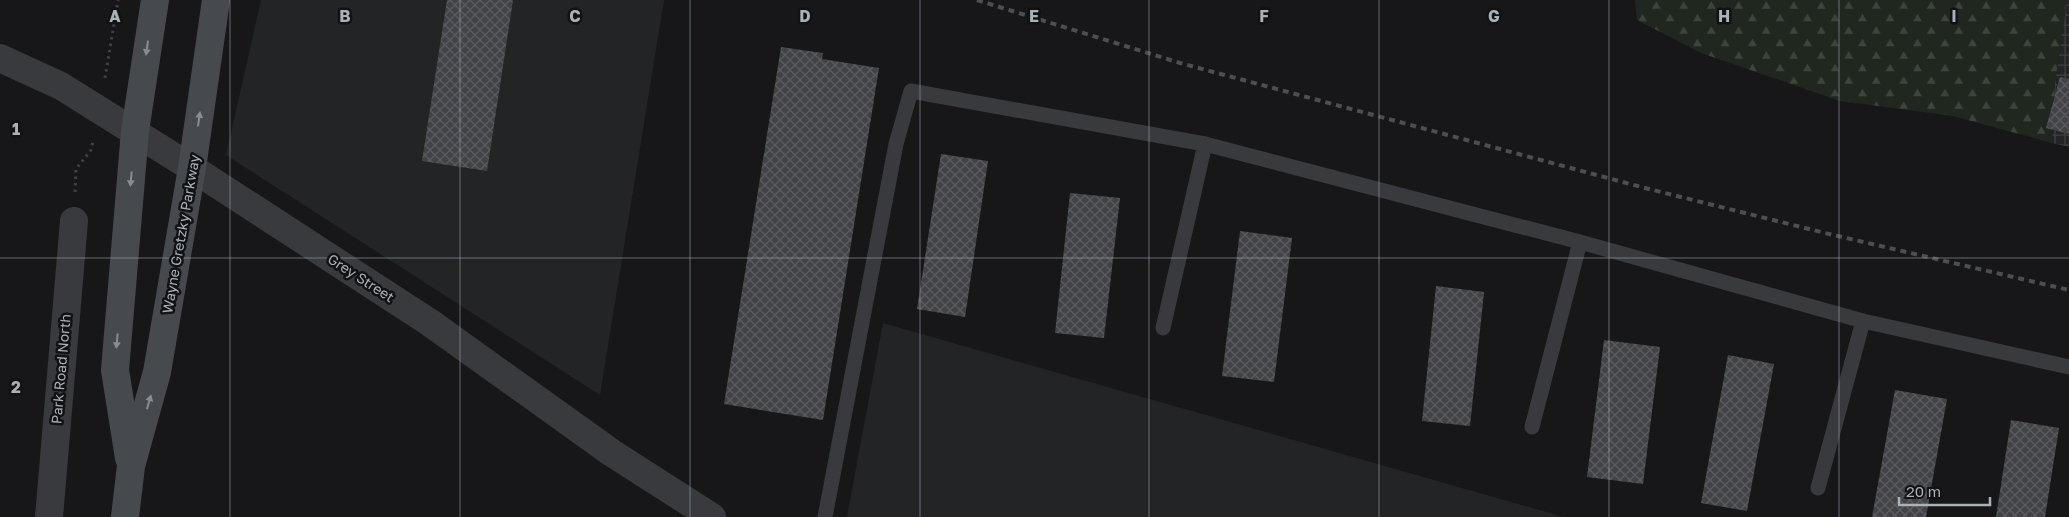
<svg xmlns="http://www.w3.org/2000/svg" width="2069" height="517" font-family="'Golos Text',sans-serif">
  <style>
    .built { fill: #232426 }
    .industrial { fill: url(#industrial-grid) }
    .forest { fill: url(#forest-firs) }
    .building { fill: url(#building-cross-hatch) }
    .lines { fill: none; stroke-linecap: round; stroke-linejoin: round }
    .path { stroke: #3e4145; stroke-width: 3; stroke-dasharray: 2.5 4; stroke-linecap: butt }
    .service { stroke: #383a3e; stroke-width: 15 }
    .minor { stroke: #383a3e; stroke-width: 28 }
    .tertiary { stroke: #383a3e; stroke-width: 28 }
    .secondary { stroke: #464a4e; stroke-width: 28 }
    .rail { stroke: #4b4f53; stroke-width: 4; stroke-dasharray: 6 5; stroke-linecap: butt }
    .oneway { fill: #868d94 }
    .grid { fill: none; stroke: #a9b1b9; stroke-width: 1; stroke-opacity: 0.55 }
    .labels { text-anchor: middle; stroke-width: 5; stroke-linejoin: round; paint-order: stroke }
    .street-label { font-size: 14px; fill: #a9b1b9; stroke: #121214 }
    .grid-label { font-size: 16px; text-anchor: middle; font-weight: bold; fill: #a9b1b9; stroke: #121214; stroke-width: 5; stroke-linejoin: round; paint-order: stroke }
  </style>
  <defs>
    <pattern id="industrial-grid" width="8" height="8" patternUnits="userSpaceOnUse" patternTransform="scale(1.25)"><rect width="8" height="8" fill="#232426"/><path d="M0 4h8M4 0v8" fill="none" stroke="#404143"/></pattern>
    <pattern id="forest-firs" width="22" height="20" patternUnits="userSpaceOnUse" patternTransform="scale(1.25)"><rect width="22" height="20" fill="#1f271f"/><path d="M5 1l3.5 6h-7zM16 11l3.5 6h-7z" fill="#3d443d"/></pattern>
    <pattern id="building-cross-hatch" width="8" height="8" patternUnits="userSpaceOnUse" patternTransform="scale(1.25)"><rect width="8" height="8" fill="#414346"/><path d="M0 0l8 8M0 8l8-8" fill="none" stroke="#5a5c5f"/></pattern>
  </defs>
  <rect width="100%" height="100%" fill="#171719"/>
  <g class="built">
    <path d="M 261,0 L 664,0 L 600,395 L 226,155 Z"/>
    <path d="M 883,323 L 1564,517 L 847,517 Z"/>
  </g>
  <path class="industrial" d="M 2067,0 L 2069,0 L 2069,147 L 2052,143 L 2055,82 Z"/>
  <path class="forest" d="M 1635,0 L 2067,0 L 2055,82 L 2052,143 L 1953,116 L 1840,101 L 1701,53 L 1637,20 Z"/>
  <g class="building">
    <path d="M 447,0 L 513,0 L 487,171 L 422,161 Z"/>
    <path d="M 781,47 L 823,53 L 822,59 L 879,68 L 823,420 L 724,404 Z"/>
    <path d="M 2060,77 L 2069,79 L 2069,134 L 2046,128 Z"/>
    <path d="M 941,154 L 988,161 L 965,317 L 917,309 Z"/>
    <path d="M 1070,193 L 1120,198 L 1104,338 L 1055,333 Z"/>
    <path d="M 1240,231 L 1292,238 L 1274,382 L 1222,376 Z"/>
    <path d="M 1436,286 L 1484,292 L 1470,426 L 1422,421 Z"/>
    <path d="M 1604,340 L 1660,347 L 1643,484 L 1587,477 Z"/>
    <path d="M 1728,355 L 1774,364 L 1747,511 L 1701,503 Z"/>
    <path d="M 1895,390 L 1947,399 L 1926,517 L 1872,517 Z"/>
    <path d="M 2011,420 L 2059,428 L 2045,517 L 1996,517 Z"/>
  </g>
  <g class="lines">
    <g class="path">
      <path d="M 105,78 L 118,0"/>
      <path d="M 75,192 L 76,169 L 91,150 L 93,141"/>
    </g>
    <g class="service">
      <path d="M 1163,328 L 1205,144"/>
      <path d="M 1532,427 L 1580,242"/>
      <path d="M 1818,488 L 1863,321"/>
      <path d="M 825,517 L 896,144 L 911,91 L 1205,144 L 1580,242 L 1863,321 L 2069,367"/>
    </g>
    <path class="minor" d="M 49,517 L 74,221"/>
    <path class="tertiary" d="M 0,58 L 61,86 L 192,168 L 429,322 L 612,453 L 712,517"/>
    <g class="secondary">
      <path d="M 129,458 L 115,370 L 135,131 L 155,0"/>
      <path d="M 125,517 L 131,466 L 157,372 L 192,168 L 216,0"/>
    </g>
    <path class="rail" d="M 977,0 L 1180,63 L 1645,188 L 1829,234 L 2069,290"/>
  </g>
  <defs><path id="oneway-solid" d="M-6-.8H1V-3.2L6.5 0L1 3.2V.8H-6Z" transform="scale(1.25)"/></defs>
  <g class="oneway">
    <use href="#oneway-solid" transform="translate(147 48) rotate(98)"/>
    <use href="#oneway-solid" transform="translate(199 119) rotate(-82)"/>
    <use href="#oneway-solid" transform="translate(131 179) rotate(95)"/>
    <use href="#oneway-solid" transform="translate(117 341) rotate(95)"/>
    <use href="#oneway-solid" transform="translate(149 402) rotate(-74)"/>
  </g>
  <path class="grid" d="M 230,0 L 230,517M 460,0 L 460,517M 690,0 L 690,517M 920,0 L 920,517M 1149,0 L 1149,517M 1379,0 L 1379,517M 1609,0 L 1609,517M 1839,0 L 1839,517M 0,258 L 2069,258"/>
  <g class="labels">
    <g class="street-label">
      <text transform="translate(181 234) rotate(-80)" y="5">Wayne Gretzky Parkway</text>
      <text transform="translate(361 278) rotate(33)" y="5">Grey Street</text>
      <text transform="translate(61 369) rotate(-85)" y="5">Park Road North</text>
    </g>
  </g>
  <g class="grid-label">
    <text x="115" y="22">A</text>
    <text x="345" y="22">B</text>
    <text x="575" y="22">C</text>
    <text x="805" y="22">D</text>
    <text x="1034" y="22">E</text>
    <text x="1264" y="22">F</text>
    <text x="1494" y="22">G</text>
    <text x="1724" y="22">H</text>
    <text x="1954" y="22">I</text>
    <text x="16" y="135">1</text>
    <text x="16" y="393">2</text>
  </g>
  <path d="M1899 497v8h91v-8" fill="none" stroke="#a9b1b9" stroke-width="2.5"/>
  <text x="1906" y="497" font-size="15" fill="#a9b1b9" stroke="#121214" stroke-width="4" paint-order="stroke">20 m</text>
</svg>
